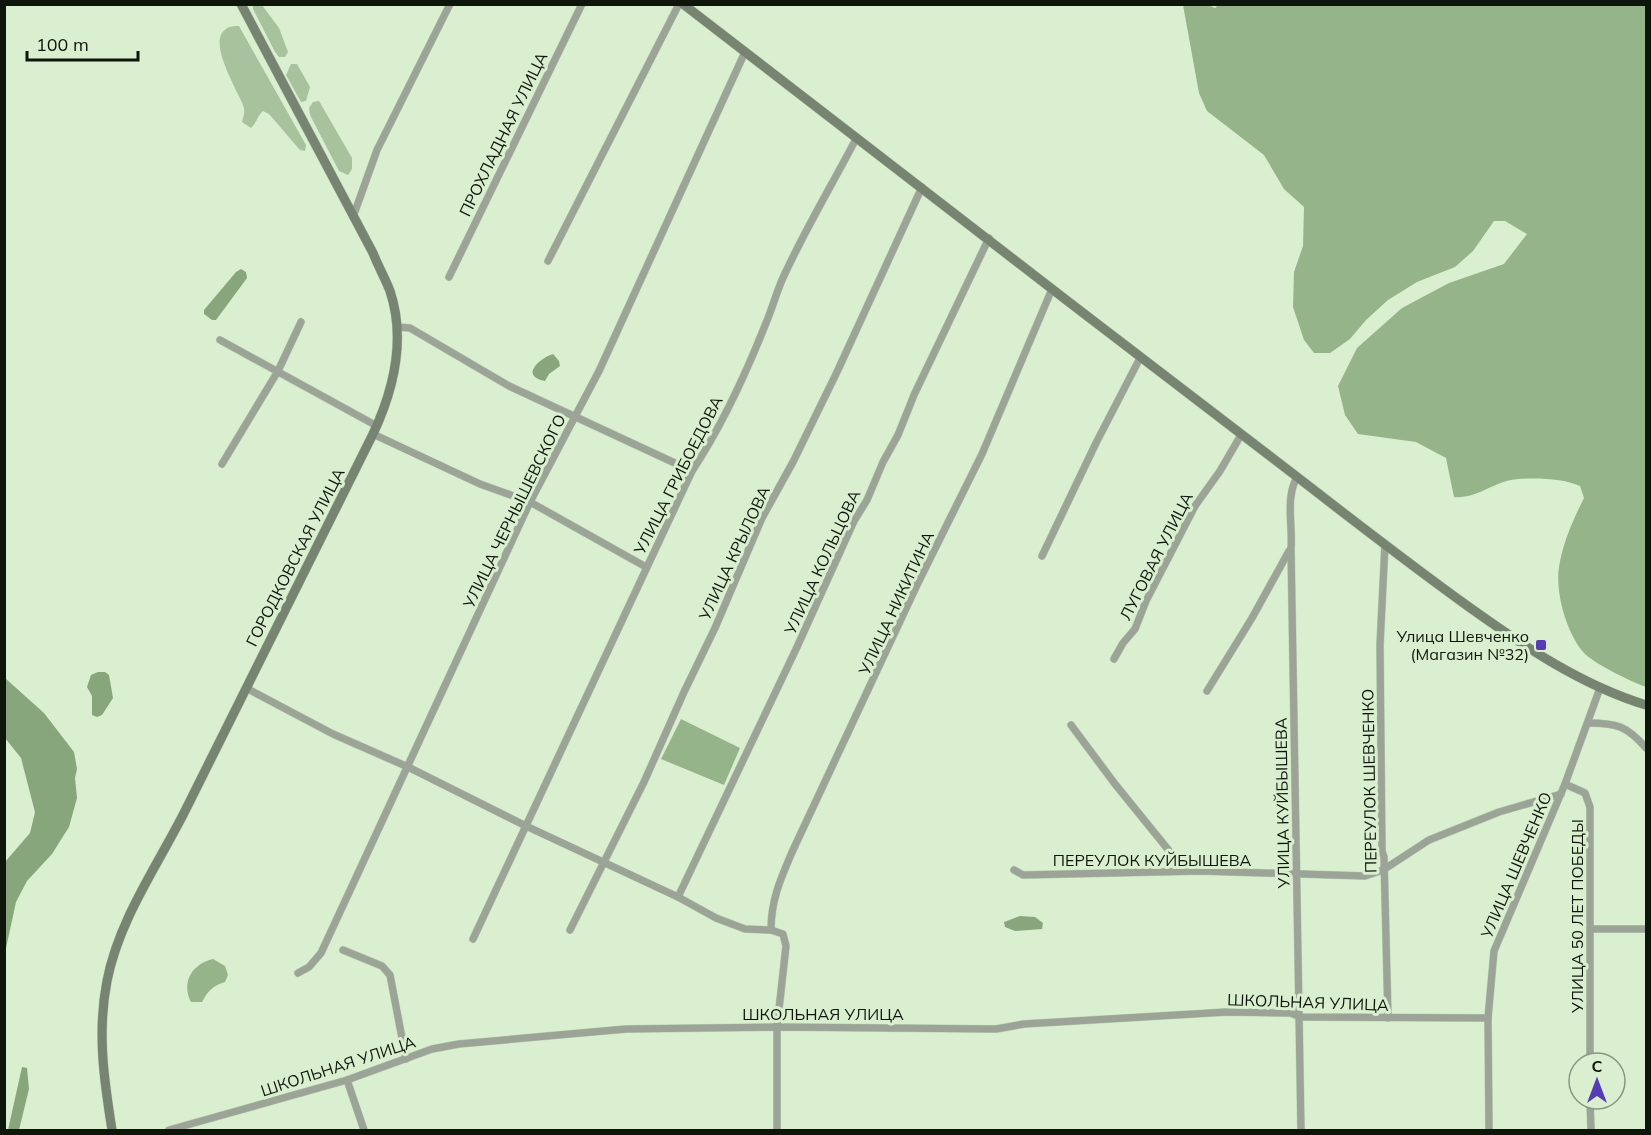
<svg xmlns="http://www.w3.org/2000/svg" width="1651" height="1135" font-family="Mulish,sans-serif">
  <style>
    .green { fill: #a8c29e }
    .forest { fill: #96b489 }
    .water { fill: #88a67b }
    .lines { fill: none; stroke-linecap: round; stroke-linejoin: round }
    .street-casing { stroke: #b9ccb0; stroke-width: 8 }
    .secondary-casing { stroke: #b9ccb0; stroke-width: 10 }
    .street { stroke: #9ba497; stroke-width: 7 }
    .secondary { stroke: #768471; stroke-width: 9 }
    .poi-dot { fill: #563db5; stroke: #d9efd0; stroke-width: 2 }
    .labels { text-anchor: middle; stroke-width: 6; stroke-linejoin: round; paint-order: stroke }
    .street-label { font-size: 16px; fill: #0e160b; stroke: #d9efd0 }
    .poi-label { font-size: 16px; fill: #0e160b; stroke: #d9efd0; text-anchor: end }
  </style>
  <rect width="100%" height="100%" fill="#d9efd0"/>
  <g class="green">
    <path d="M 253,5 L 262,5 L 279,28 L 288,52 L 285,57 L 279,57 L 275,52 L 253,9 Z"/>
    <path d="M 239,26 L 306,145 L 305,151 L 300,150 L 269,114 L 263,111 C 258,115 257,122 251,128 L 242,122 C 243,117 245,113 244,108 C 239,92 206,42 226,29 C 229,26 235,26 239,26 Z"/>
    <path d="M 291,64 L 297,64 L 310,87 L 306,101 L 301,102 L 286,75 Z"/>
    <path d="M 319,101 L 352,158 L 352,169 L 348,175 L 339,171 L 310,115 L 309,108 L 313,102 Z"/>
  </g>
  <g class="forest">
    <path d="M 1218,5 L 1646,5 L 1646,582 L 1645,585 L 1646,687 C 1632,682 1595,664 1585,654 C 1567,635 1555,593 1559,567 C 1563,542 1573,520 1584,498 L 1580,486 C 1564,478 1530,477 1511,480 C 1491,484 1475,499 1454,497 L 1446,458 L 1416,442 L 1358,434 L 1345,415 L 1338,386 L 1357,348 L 1402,308 L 1449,283 L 1504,264 L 1527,234 L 1505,221 L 1494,221 L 1473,251 L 1455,267 L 1417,282 L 1388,300 L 1366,320 L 1350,339 L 1330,353 L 1314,353 L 1304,340 L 1293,307 L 1294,272 L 1303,246 L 1304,207 L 1284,189 L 1264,155 L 1207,111 L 1199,93 L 1183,5 L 1208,5 L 1215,8 Z"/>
    <path d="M 681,719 L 740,748 L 724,785 L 661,759 Z"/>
    <path d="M 213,959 L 225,966 L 228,975 L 225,982 C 212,986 208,991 202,1002 L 191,1002 C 181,982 192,964 213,959 Z"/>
  </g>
  <g class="water">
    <path d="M 241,269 L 246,272 L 247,278 L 216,320 L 212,320 L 204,314 L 204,310 L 236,272 Z"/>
    <path d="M 553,354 L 559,361 L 560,366 L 549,374 L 545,381 C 519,376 540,358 553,354 Z"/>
    <path d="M 98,672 L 105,672 L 109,675 L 113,698 L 102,715 L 97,717 L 92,715 L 92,696 L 87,687 L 91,675 Z"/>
    <path d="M 5,678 L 44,713 L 74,752 L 77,769 L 75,778 L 77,798 L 69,827 L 52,854 L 27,881 L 16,902 L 5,953 L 5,862 L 30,833 L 35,812 L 21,758 L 5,738 Z"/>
    <path d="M 1020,916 L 1035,917 L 1043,923 L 1042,929 L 1015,931 L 1005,927 L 1004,922 Z"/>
    <path d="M 22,1067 L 27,1068 L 29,1089 L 19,1130 L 8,1130 Z"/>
  </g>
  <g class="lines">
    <defs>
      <g id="street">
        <path d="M 353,217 L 377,150 L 450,4"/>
        <path d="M 548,261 L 679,4"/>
        <path d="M 449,277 L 582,4"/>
        <path d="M 397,327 L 410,328 L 509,386 L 692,471"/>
        <path d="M 220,340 L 377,426"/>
        <path d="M 373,434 L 480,484 L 530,502 L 646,567"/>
        <path d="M 222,464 L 278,371 L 301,322"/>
        <path d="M 1297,477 C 1285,499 1293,525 1291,549 L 1301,1130"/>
        <path d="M 1385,544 L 1380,645 L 1382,851 L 1384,857 L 1388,1018"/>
        <path d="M 1042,556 L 1096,443 L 1140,358"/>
        <path d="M 1114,659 L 1123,643 L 1135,629 L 1146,601 L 1195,506 L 1220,471 L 1241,435"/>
        <path d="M 246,688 L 333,734 L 408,767 L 526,826 L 678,897 L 716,918 L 745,929 L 771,930 L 783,934 L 786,946 L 777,1027 L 777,1130"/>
        <path d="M 1207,691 L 1252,618 L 1289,551"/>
        <path d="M 1588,723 C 1617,723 1627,726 1646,748"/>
        <path d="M 1071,725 L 1115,784 L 1179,863 L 1195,869"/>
        <path d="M 1565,784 L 1585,793 L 1590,807 L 1590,1063"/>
        <path d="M 1014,870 L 1023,875 L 1201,871 L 1365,876 L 1383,870 L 1429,840 L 1499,812 L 1561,794"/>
        <path d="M 678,897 L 797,647 L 854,521 L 867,500 L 883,462 L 898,435 L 914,395 L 989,238"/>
        <path d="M 1591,929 L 1646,929"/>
        <path d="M 570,930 L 644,782 L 684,692 L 715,628 L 762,518 L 793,462 L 837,372 L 922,187"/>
        <path d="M 771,930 C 771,899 781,878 793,850 L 917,585 L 982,454 L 1052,289"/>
        <path d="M 473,939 L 692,471 C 720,429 747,371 766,323 C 772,309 776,294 782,280 C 804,231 832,185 857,137"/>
        <path d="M 343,950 L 382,966 L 390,975 L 406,1059"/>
        <path d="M 298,973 L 309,967 L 321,953 L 530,502 L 599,371 L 745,52"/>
        <path d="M 347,1080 L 364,1130"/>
        <path d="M 1590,1099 L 1591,1130"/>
        <path d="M 169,1130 L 347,1080 L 432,1049 L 459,1044 L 626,1029 L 777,1027 L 996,1029 L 1024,1024 L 1227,1012 L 1291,1013 L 1300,1017 L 1488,1018"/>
        <path d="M 1489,1130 L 1488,1018 L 1494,951 L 1565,784 L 1600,688"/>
      </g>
      <g id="secondary">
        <path d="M 683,4 C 886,160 1088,318 1292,473 C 1350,518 1409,564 1469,607 C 1525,647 1581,685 1646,705"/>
        <path d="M 112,1130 C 104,1080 97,1032 107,981 C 119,919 158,865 186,809 C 249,684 310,559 373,434 C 394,389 406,339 390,291 C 385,278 378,266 373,253 L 241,4"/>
      </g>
    </defs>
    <use href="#street" class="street-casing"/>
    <use href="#secondary" class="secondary-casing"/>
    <use href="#street" class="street"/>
    <use href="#secondary" class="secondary"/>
  </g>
  <rect class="poi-dot" x="1535" y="639" width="12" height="12" rx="3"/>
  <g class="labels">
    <g class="street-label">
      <text transform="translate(503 134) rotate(-64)" y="6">ПРОХЛАДНАЯ УЛИЦА</text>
      <text transform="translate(678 475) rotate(-63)" y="6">УЛИЦА ГРИБОЕДОВА</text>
      <text transform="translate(514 511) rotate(-64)" y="6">УЛИЦА ЧЕРНЫШЕВСКОГО</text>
      <text transform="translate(734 553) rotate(-65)" y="6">УЛИЦА КРЫЛОВА</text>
      <text transform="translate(1156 556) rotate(-63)" y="6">ЛУГОВАЯ УЛИЦА</text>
      <text transform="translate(295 557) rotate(-63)" y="6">ГОРОДКОВСКАЯ УЛИЦА</text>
      <text transform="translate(822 562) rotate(-65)" y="6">УЛИЦА КОЛЬЦОВА</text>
      <text transform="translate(896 603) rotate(-65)" y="6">УЛИЦА НИКИТИНА</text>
      <text transform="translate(1369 781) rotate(-91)" y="6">ПЕРЕУЛОК ШЕВЧЕНКО</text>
      <text transform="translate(1282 803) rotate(-91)" y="6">УЛИЦА КУЙБЫШЕВА</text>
      <text x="1152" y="866">ПЕРЕУЛОК КУЙБЫШЕВА</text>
      <text transform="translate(1516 865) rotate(-67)" y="6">УЛИЦА ШЕВЧЕНКО</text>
      <text transform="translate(1577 916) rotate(-90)" y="6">УЛИЦА 50 ЛЕТ ПОБЕДЫ</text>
      <text transform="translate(1308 1002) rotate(2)" y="6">ШКОЛЬНАЯ УЛИЦА</text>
      <text x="823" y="1020">ШКОЛЬНАЯ УЛИЦА</text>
      <text transform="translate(338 1066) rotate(-18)" y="6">ШКОЛЬНАЯ УЛИЦА</text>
    </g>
    <g class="poi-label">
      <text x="1529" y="642">Улица Шевченко<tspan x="1529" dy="18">(Магазин №32)</tspan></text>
    </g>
  </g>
  <rect width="1651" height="1135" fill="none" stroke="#0e160b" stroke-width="12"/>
  <g transform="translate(1597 1081)"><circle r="28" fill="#d9efd0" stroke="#889881" stroke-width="1.5"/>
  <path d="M0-4.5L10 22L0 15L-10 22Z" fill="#563db5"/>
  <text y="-9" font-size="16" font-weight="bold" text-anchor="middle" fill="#0e160b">С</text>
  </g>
  <path d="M27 51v9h111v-9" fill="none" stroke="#0e160b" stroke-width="3"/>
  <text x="36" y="51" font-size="18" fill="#0e160b" stroke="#d9efd0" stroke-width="4.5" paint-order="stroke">100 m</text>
</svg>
